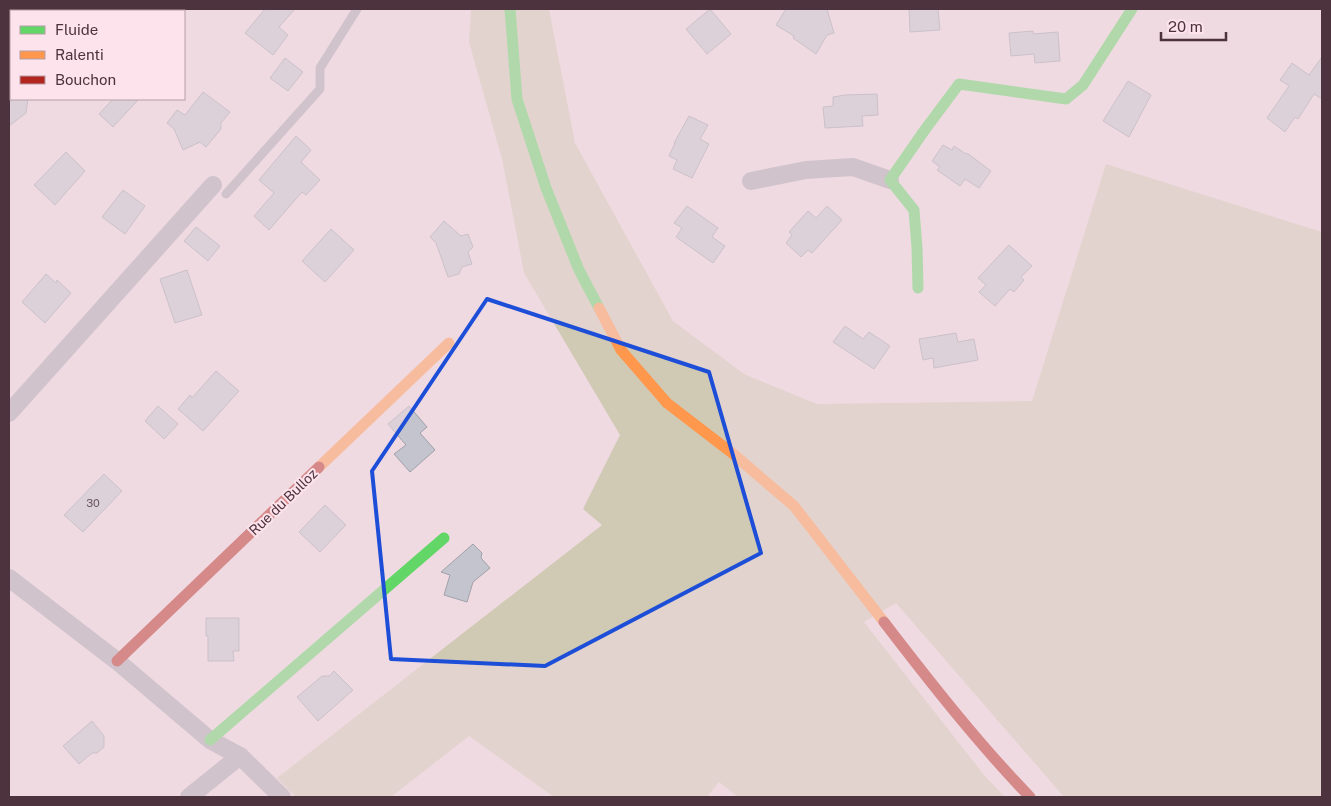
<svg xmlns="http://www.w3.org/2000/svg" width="1331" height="806" font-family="'Public Sans',sans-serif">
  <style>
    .green { fill: #d0cab5 }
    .building { fill: #c3c4ce; stroke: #a0a1aa }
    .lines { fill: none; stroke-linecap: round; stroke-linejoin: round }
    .lane { stroke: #aca7b1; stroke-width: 9 }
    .street { stroke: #aca7b1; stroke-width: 18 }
    .fast { stroke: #63d668; stroke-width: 11 }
    .slow { stroke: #ff974d; stroke-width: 11 }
    .jam { stroke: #b3261e; stroke-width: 11 }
    .marked { fill: none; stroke: #1d4ed8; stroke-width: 4; stroke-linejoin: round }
    .labels { text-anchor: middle; stroke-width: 4; stroke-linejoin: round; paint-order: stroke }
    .number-label { font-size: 11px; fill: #6a5761 }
    .street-label { font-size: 14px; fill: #4c333d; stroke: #fde3ec }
  </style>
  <rect width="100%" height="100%" fill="#f0dae2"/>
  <path class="green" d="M 471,9 L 549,9 L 575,143 L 673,321 L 744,374 L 817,404 L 1032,401 L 1106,164 L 1322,232 L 1322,797 L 1064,797 L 896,603 L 864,622 L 984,775 L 1005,797 L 738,797 L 719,782 L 707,797 L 554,797 L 469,736 L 391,797 L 296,797 L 277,778 L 602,525 L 583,509 L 620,435 L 524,273 L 502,159 L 469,42 Z"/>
  <g class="building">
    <path d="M 265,9 L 295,9 L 279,27 L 288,35 L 273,55 L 245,33 Z"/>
    <path d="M 710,9 L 731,34 L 707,54 L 686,29 Z"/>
    <path d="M 786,9 L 827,9 L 834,33 L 827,35 L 816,54 L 793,38 L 794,36 L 776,25 Z"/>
    <path d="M 909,9 L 938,9 L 940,30 L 910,32 Z"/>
    <path d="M 1033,31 L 1033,34 L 1058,32 L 1060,61 L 1035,63 L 1034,54 L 1011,56 L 1009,33 Z"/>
    <path d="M 1322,57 L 1322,99 L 1314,94 L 1298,119 L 1295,117 L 1285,132 L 1267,118 L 1289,86 L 1280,80 L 1292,63 L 1309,75 Z"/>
    <path d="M 285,58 L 303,72 L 288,91 L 270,78 Z"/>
    <path d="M 1128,81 L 1151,95 L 1129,137 L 1103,121 Z"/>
    <path d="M 203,92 L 230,112 L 221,123 L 221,129 L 206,147 L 200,142 L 183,150 L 174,129 L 167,123 L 177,110 L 185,115 Z"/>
    <path d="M 877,94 L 878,115 L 862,116 L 863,126 L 825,128 L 823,107 L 833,106 L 833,97 L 845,95 Z"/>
    <path d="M 9,99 L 28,99 L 26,113 L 9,126 Z"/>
    <path d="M 113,99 L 139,99 L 113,127 L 99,114 Z"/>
    <path d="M 689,116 L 708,125 L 700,139 L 709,144 L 692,178 L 673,169 L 677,160 L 669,156 L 675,143 L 674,143 Z"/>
    <path d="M 296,136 L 311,150 L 301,162 L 320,180 L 306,195 L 302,192 L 269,230 L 254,216 L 274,193 L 259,180 Z"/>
    <path d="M 943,145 L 952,150 L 954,146 L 966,154 L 967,153 L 991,171 L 979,188 L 965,179 L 960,186 L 937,170 L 940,167 L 932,161 Z"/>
    <path d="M 66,152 L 85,171 L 55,205 L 34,185 Z"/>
    <path d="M 123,190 L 145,206 L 125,234 L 102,217 Z"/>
    <path d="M 687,206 L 718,228 L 712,237 L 725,246 L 713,263 L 676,237 L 682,228 L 674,223 Z"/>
    <path d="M 827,206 L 842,220 L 812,253 L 808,250 L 801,257 L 786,243 L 792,235 L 789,232 L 808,211 L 816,218 Z"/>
    <path d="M 444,221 L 461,236 L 468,234 L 473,247 L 468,252 L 472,264 L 462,267 L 459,274 L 448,277 L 436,243 L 430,237 Z"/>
    <path d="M 196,227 L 220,246 L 208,261 L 184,241 Z"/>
    <path d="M 331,229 L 354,250 L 325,282 L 302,261 Z"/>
    <path d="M 1009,245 L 1032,266 L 1021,277 L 1024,280 L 1014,292 L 1010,289 L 995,306 L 979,292 L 986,285 L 978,278 Z"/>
    <path d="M 187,270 L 202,315 L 175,323 L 160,279 Z"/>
    <path d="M 46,274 L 56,283 L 57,280 L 71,293 L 45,323 L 22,302 Z"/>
    <path d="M 845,326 L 863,339 L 869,332 L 890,346 L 874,369 L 833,342 Z"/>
    <path d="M 956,333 L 958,342 L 974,339 L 978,360 L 934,368 L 933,358 L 923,360 L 919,339 Z"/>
    <path d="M 216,371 L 239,391 L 203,431 L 178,409 L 190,395 L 192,398 Z"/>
    <path d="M 158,406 L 178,424 L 164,439 L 145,421 Z"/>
    <path d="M 409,406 L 427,427 L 420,433 L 435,450 L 410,472 L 394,454 L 406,445 L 388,424 Z"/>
    <path d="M 104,474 L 122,491 L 83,532 L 64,515 Z"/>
    <path d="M 325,505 L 346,525 L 320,552 L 299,532 Z"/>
    <path d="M 473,544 L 482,553 L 481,558 L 490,568 L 473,582 L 467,602 L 444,595 L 450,575 L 441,572 Z"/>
    <path d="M 206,618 L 239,618 L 239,651 L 233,651 L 234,661 L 208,661 L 208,636 L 206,636 Z"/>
    <path d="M 334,671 L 353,690 L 318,721 L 297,697 L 322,676 L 329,676 Z"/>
    <path d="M 92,721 L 104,736 L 104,747 L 97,753 L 92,753 L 79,764 L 63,746 Z"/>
  </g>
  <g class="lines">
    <path class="lane" d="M 226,194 L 320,89 L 320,68 L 357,9"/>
    <g class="street">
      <path d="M 751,181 L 806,170 L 853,167 L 890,180"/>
      <path d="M 9,413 L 213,185"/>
      <path d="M 9,578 L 117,661 L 210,740 L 240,756 L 282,797"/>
      <path d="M 189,797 L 240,756"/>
    </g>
    <g class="fast">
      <path d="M 510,9 L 517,99 L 546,188 L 579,270 L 599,308"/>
      <path d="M 918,288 L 917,248 L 914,210 L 890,180 L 924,131 L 959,84 L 1066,99 L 1083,85 L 1132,9"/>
      <path d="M 210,740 L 444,538"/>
    </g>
    <g class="slow">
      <path d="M 599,308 L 621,350 L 667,403 L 732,453 L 794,506 L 884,622"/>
      <path d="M 319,467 L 449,343"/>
    </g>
    <g class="jam">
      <path d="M 884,622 C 930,682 977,742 1030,797"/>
      <path d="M 117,661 L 319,467"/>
    </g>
  </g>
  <path d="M0 0H1331V806H0ZM 487,299 L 709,372 L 761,553 L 545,666 L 391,659 L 372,471 Z" fill="#f0dae2" fill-opacity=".55" fill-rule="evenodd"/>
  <path class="marked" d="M 487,299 L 709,372 L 761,553 L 545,666 L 391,659 L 372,471 Z"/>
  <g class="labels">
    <g class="number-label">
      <text x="93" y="507">30</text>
    </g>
    <g class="street-label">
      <text transform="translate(283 502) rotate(-44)" y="5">Rue du Bulloz</text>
    </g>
  </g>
  <rect width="1331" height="806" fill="none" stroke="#4c333d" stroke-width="20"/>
  <rect x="10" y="10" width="175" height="90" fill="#fde3ec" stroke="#b69da6"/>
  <rect x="20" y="26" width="25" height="8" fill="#63d668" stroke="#b69da6"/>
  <text x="55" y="35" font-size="15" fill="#4c333d">Fluide</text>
  <rect x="20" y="51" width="25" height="8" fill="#ff974d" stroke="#b69da6"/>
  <text x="55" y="60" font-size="15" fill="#4c333d">Ralenti</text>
  <rect x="20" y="76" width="25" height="8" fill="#b3261e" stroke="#b69da6"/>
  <text x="55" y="85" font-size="15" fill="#4c333d">Bouchon</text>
  <path d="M1161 32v8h65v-8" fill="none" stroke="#4c333d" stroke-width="2.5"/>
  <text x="1168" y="32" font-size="15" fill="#4c333d" stroke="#fde3ec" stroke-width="4" paint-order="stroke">20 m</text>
</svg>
